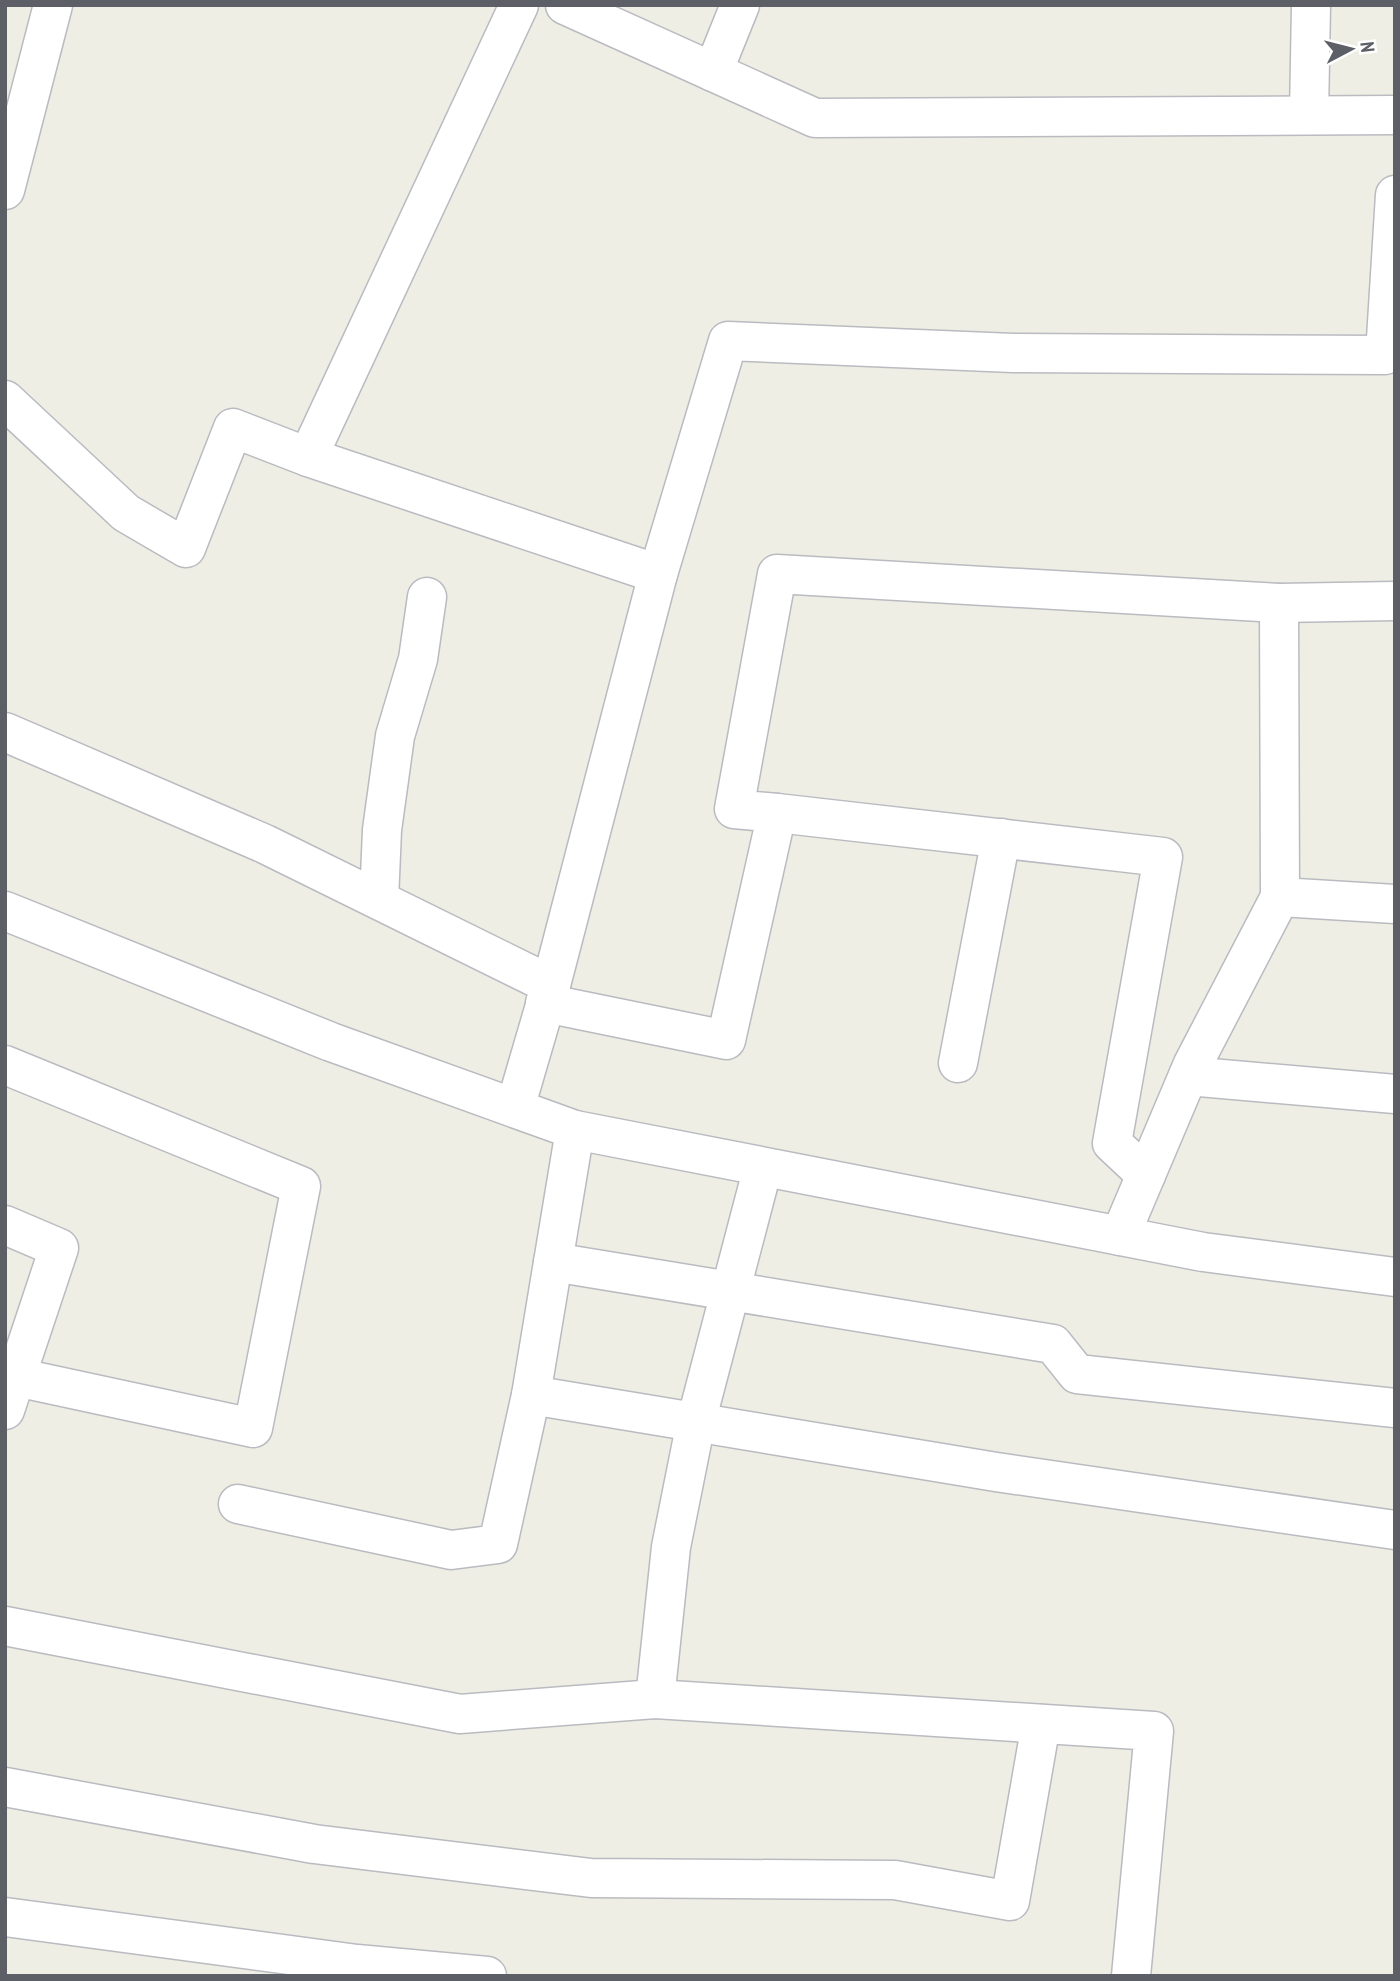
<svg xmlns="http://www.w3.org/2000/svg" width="1400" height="1981" font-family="'PT Sans Narrow',sans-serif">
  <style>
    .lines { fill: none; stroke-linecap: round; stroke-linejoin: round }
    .minor-casing { stroke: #b9bbc1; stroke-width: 41 }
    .tertiary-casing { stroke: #b9bbc1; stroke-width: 41 }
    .minor { stroke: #fff; stroke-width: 38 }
    .tertiary { stroke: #fff; stroke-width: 38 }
  </style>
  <rect width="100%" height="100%" fill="#efeee4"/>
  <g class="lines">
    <defs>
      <g id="minor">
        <path d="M 565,5 L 815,118 L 1395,115"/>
        <path d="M 713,72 L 740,5"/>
        <path d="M 1309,115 L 1311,5"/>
        <path d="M 5,400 L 126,513 L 186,548 L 233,428 L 308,457 L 658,574"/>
        <path d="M 308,457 L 519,5"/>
        <path d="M 5,732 L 265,844 L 551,985 L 515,1108"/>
        <path d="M 777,813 L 1163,857 L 1112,1143 L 1146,1175"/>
        <path d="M 1280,897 L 1395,904"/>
        <path d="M 379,900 L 382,830 L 395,736 L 418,659 L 427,597"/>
        <path d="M 5,911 L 331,1042 L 575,1130 L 531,1395 L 996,1472 L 1395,1530"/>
        <path d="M 551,985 L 658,574 L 728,341 L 1013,353 L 1385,355 L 1395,195"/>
        <path d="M 545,1003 L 726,1040 L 777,813 L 734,809 L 777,574 L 1279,603 L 1395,601"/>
        <path d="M 958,1063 L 1001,838"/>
        <path d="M 5,1065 L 301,1186 L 253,1428 L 16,1377"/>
        <path d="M 1188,1076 L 1395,1094"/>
        <path d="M 575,1130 L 1203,1252 L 1395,1277"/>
        <path d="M 5,1225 L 59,1248 L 5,1410"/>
        <path d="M 1120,1236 L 1193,1064 L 1280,897 L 1279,603"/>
        <path d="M 553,1262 L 1053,1344 L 1077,1374 L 1395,1408"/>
        <path d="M 238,1504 L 451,1550 L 498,1544 L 531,1395"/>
        <path d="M 5,1626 L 460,1714 L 655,1699 L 1154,1731 L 1131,1976"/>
        <path d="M 655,1699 L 671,1547 L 696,1422 L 763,1167"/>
        <path d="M 5,1787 L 314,1844 L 591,1878 L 895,1880 L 1010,1901 L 1041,1724"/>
        <path d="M 5,1917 L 357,1964 L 487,1976"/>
      </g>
      <path id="tertiary" d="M 5,190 L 53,5"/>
    </defs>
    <use href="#minor" class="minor-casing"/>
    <use href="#tertiary" class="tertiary-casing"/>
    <use href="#minor" class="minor"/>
    <use href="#tertiary" class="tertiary"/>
  </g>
  <rect width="1400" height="1981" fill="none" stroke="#5c5f65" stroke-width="14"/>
  <g transform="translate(1351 49) rotate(83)" stroke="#ffffff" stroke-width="5" paint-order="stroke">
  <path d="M0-5L12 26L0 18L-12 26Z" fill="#5c5f65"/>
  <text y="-10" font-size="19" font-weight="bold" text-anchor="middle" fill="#5c5f65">N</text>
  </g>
</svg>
